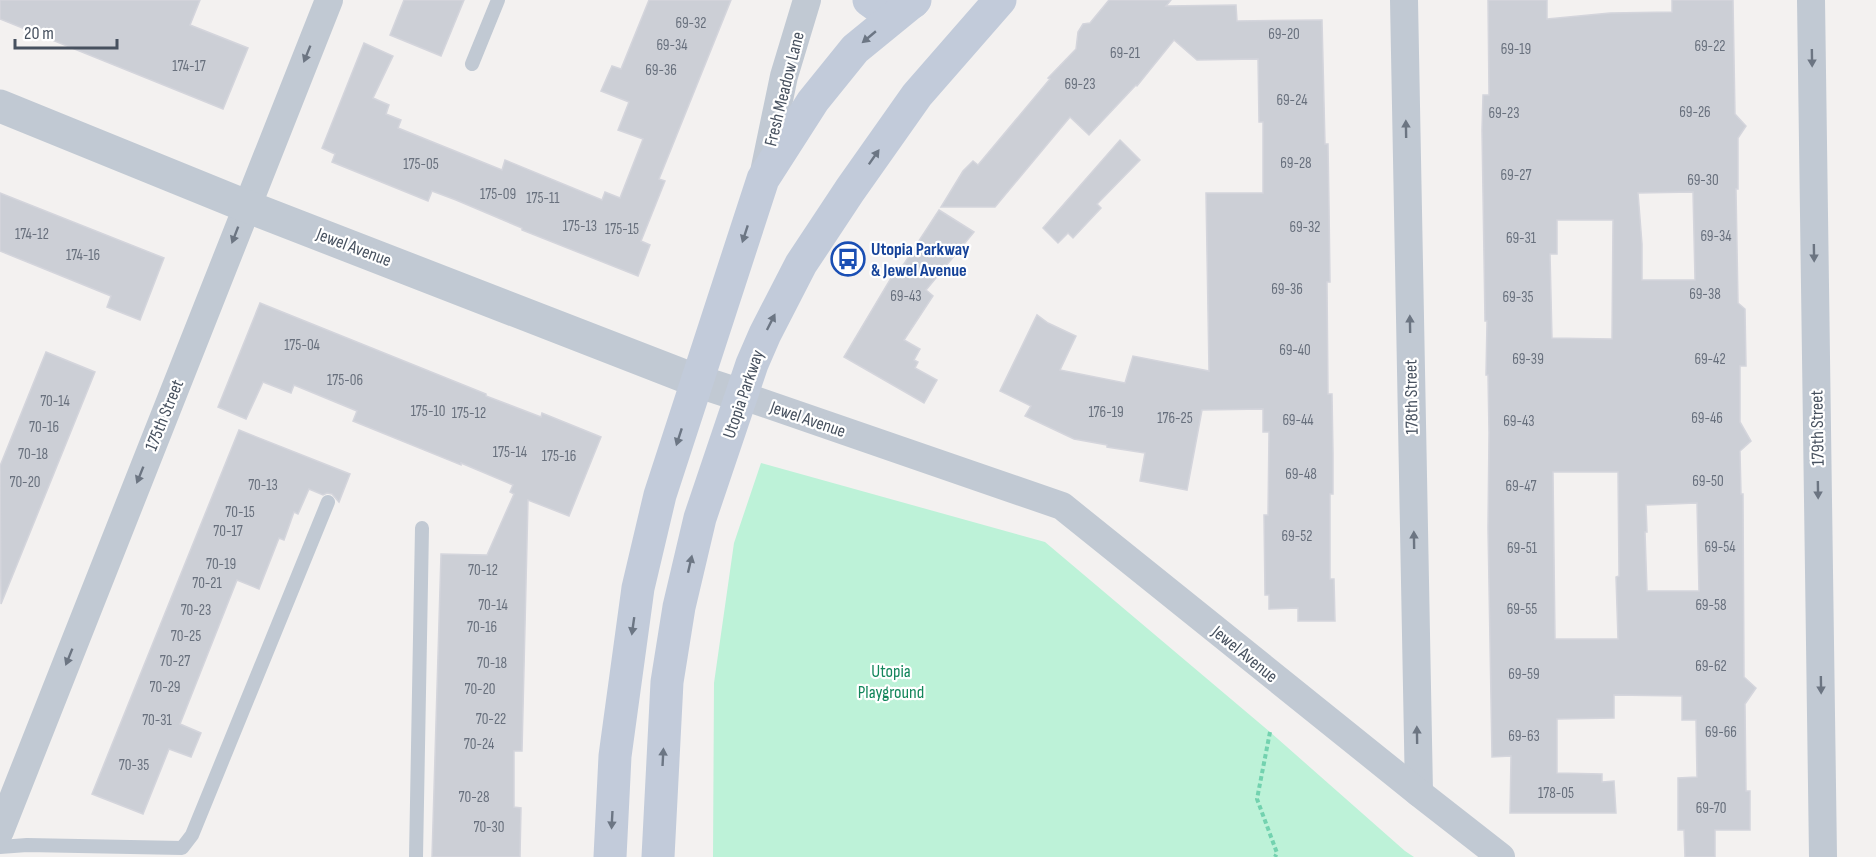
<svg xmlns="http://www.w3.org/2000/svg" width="1876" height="857" font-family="'Sofia Sans Condensed',sans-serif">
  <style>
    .green { fill: #bdf2d8 }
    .building { fill: #cccfd6; stroke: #d4d5dc; stroke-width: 1.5; fill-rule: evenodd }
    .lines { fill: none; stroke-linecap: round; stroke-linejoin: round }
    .path { stroke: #73d2af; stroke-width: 4; stroke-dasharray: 4.5 3; stroke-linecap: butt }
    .service { stroke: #c1c9d3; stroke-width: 14 }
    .minor { stroke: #c1c9d3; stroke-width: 28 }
    .tertiary { stroke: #c1c9d3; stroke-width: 33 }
    .secondary { stroke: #c2cbda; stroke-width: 33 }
    .oneway { fill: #6c7684 }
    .oneway2 { fill: #6c7582 }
    .labels { text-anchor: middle; stroke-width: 4.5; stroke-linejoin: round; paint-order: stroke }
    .number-label { font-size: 15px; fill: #68707d }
    .street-label { font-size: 18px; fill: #47515f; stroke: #fff }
    .transit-label { font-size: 18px; font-weight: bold; fill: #164399; stroke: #fff; text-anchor: start }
    .park-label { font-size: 18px; fill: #13865b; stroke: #fff }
  </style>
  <rect width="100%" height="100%" fill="#f3f1f0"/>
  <path class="green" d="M 761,463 L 1045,542 L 1270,732 L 1405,851 L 1414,857 L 713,857 L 714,683 L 734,543 Z"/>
  <g class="building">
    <path d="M 0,0 L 200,0 L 190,25 L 248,48 L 223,109 L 0,19 Z"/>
    <path d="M 404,0 L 464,0 L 441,56 L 390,35 Z"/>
    <path d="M 649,0 L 731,0 L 659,179 L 665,181 L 641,241 L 650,245 L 638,276 L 522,230 L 522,228 L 456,200 L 432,191 L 428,201 L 332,162 L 335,154 L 322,148 L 364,43 L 393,56 L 373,98 L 389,105 L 386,114 L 401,120 L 398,128 L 502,170 L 505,160 L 602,200 L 605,192 L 620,198 L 643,139 L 618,130 L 629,102 L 601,91 L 612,66 L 621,69 Z"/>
    <path d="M 1109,0 L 1171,0 L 1166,6 L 1236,5 L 1237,21 L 1322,20 L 1325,144 L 1328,144 L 1329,206 L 1330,282 L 1327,282 L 1328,394 L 1332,394 L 1333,453 L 1333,494 L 1330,494 L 1330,579 L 1334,579 L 1335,621 L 1298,621 L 1298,608 L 1269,609 L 1269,595 L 1265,595 L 1264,515 L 1268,515 L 1269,432 L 1263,432 L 1263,409 L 1202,410 L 1187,490 L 1140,481 L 1145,453 L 1107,447 L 1107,445 L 1074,439 L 1025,416 L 1031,406 L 1000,391 L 1037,315 L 1048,323 L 1076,336 L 1060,370 L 1125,383 L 1133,356 L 1209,371 L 1206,193 L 1263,193 L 1263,122 L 1259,122 L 1258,59 L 1197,60 L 1174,40 L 1137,86 L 1136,85 L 1089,135 L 1070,117 L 995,207 L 941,207 L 963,171 L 973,161 L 978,165 L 1050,79 L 1048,78 L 1076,49 L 1078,32 L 1083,24 L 1090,23 Z"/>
    <path d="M 1488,0 L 1547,0 L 1547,19 L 1610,13 L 1672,12 L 1672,0 L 1733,0 L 1735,114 L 1746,126 L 1738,138 L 1738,189 L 1736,189 L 1738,303 L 1745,309 L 1746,366 L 1740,366 L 1740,422 L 1751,441 L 1740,451 L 1741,494 L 1743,494 L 1744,677 L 1756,688 L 1745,704 L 1746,791 L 1750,791 L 1750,830 L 1715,830 L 1715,857 L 1685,857 L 1684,830 L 1678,830 L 1678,778 L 1697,777 L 1696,720 L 1682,720 L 1682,696 L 1614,695 L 1614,718 L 1557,719 L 1557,773 L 1602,774 L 1602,782 L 1614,781 L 1616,813 L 1510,813 L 1511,756 L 1492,757 L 1488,528 L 1489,433 L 1488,375 L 1486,375 L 1487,321 L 1485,321 L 1482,130 L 1483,95 L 1489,95 ZM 1693,192 L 1695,280 L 1642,280 L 1642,244 L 1638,193 ZM 1557,220 L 1613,220 L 1612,339 L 1552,338 L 1550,254 L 1557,254 ZM 1553,472 L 1618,472 L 1619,576 L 1616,577 L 1618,639 L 1555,639 ZM 1697,503 L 1699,591 L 1647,591 L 1645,532 L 1647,532 L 1646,505 Z"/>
    <path d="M 1120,140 L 1140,160 L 1097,204 L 1101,208 L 1073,238 L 1068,233 L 1058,243 L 1043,228 Z"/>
    <path d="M 0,193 L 164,258 L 140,320 L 107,307 L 111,296 L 0,251 Z"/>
    <path d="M 939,210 L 974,232 L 926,290 L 933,296 L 904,340 L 920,349 L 914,360 L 918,362 L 915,368 L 937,380 L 924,403 L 844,357 L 897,268 L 900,270 Z"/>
    <path d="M 260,303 L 486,394 L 486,396 L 541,417 L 542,413 L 601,437 L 569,516 L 528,500 L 522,751 L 514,751 L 514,807 L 521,808 L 520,857 L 432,857 L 441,554 L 487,555 L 514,494 L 510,492 L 513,485 L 461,463 L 461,465 L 353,421 L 357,411 L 294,385 L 291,393 L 263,382 L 246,419 L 218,407 Z"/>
    <path d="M 46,352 L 95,372 L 1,604 L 0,466 Z"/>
    <path d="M 239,430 L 350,474 L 339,502 L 332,494 L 327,493 L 323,495 L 309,489 L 298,514 L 294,512 L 284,540 L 279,538 L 259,589 L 237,580 L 180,724 L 201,733 L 191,757 L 169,749 L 143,814 L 92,794 Z"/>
  </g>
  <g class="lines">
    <path class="path" d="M 1270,732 L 1257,799 L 1277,853 L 1275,857"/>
    <g class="service">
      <path d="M 472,64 L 498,0"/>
      <path d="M 0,847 L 27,845 L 182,848 L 192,835 L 328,502"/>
      <path d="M 416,857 L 422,528"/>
    </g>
    <g class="minor">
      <path d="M 1404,0 L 1419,793"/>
      <path d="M 1811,0 L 1823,857"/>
      <path d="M 764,172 L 784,76 L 807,0"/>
      <path d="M 743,396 L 1062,506 L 1419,793 L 1501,857"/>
      <path d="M 0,831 L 329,0"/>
    </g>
    <path class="tertiary" d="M 0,106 L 246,206 L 697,381 L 743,396"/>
    <g class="secondary">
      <path d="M 869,0 L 876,5 L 913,2"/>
      <path d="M 610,857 L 615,756 L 638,588 L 660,495 L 763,179 L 813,101 L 855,49 L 915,0"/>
      <path d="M 658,857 L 667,682 L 679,607 L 700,518 L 752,364 L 765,334 L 801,264 L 850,190 L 917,95 L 1000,0"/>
    </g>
  </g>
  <defs><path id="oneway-solid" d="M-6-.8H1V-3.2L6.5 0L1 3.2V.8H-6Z" transform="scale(1.5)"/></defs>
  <g class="oneway">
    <use href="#oneway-solid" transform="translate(869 37) rotate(140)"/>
    <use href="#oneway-solid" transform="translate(874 157) rotate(-55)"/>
    <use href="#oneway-solid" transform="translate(745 234) rotate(108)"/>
    <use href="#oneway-solid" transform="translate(771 322) rotate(-63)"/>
    <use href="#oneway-solid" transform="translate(679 437) rotate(108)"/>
    <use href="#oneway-solid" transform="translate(690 564) rotate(-77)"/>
    <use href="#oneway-solid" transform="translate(633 626) rotate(98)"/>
    <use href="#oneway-solid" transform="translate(663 757) rotate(-87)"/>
    <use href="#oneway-solid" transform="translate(612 820) rotate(93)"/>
  </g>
  <g class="oneway2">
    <use href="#oneway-solid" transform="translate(307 54) rotate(112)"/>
    <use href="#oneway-solid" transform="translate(1812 58) rotate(89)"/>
    <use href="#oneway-solid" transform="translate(1406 129) rotate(-91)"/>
    <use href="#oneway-solid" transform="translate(235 235) rotate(111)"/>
    <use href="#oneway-solid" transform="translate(1814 253) rotate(89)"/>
    <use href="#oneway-solid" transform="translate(1410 324) rotate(-91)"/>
    <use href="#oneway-solid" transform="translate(140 475) rotate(112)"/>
    <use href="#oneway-solid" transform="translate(1818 490) rotate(89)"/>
    <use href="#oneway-solid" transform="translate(1414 540) rotate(-91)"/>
    <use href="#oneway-solid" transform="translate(69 657) rotate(112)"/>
    <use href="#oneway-solid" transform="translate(1821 685) rotate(89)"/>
    <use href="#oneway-solid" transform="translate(1417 735) rotate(-91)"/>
  </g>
  <defs>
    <symbol id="bus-ring" viewBox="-11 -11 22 22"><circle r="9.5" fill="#fff" stroke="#1a4fb4" stroke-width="1.5"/><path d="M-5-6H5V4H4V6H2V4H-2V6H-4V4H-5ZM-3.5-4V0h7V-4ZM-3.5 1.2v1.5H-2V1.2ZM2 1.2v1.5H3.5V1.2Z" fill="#1a4fb4"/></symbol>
  </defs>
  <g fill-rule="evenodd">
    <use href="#bus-ring" x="829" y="240" width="38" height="38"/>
  </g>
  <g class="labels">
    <g class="number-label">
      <text x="691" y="28">69-32</text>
      <text x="1284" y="39">69-20</text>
      <text x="672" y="50">69-34</text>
      <text x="1710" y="51">69-22</text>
      <text x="1516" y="54">69-19</text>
      <text x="1125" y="58">69-21</text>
      <text x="189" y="71">174-17</text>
      <text x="661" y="75">69-36</text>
      <text x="1080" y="89">69-23</text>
      <text x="1292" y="105">69-24</text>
      <text x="1695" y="117">69-26</text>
      <text x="1504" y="118">69-23</text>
      <text x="1296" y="168">69-28</text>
      <text x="421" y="169">175-05</text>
      <text x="1516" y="180">69-27</text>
      <text x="1703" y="185">69-30</text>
      <text x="498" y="199">175-09</text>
      <text x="543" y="203">175-11</text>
      <text x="580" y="231">175-13</text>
      <text x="1305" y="232">69-32</text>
      <text x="622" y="234">175-15</text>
      <text x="32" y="239">174-12</text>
      <text x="1716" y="241">69-34</text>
      <text x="1521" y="243">69-31</text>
      <text x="83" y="260">174-16</text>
      <text x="1287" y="294">69-36</text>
      <text x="1705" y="299">69-38</text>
      <text x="906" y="301">69-43</text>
      <text x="1518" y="302">69-35</text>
      <text x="302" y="350">175-04</text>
      <text x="1295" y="355">69-40</text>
      <text x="1528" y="364">69-39</text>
      <text x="1710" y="364">69-42</text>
      <text x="345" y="385">175-06</text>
      <text x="55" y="406">70-14</text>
      <text x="428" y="416">175-10</text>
      <text x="1106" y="417">176-19</text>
      <text x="469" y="418">175-12</text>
      <text x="1175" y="423">176-25</text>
      <text x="1707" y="423">69-46</text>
      <text x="1298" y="425">69-44</text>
      <text x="1519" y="426">69-43</text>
      <text x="44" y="432">70-16</text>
      <text x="510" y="457">175-14</text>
      <text x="33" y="459">70-18</text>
      <text x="559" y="461">175-16</text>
      <text x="1301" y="479">69-48</text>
      <text x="1708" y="486">69-50</text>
      <text x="25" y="487">70-20</text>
      <text x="263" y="490">70-13</text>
      <text x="1521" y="491">69-47</text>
      <text x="240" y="517">70-15</text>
      <text x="228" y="536">70-17</text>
      <text x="1297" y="541">69-52</text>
      <text x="1720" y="552">69-54</text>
      <text x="1522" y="553">69-51</text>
      <text x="221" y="569">70-19</text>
      <text x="483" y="575">70-12</text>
      <text x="207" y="588">70-21</text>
      <text x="493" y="610">70-14</text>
      <text x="1711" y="610">69-58</text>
      <text x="1522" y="614">69-55</text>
      <text x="196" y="615">70-23</text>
      <text x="482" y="632">70-16</text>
      <text x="186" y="641">70-25</text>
      <text x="175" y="666">70-27</text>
      <text x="492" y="668">70-18</text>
      <text x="1711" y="671">69-62</text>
      <text x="1524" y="679">69-59</text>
      <text x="165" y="692">70-29</text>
      <text x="480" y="694">70-20</text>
      <text x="491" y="724">70-22</text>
      <text x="157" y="725">70-31</text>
      <text x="1721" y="737">69-66</text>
      <text x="1524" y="741">69-63</text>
      <text x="479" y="749">70-24</text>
      <text x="134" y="770">70-35</text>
      <text x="1556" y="798">178-05</text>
      <text x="474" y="802">70-28</text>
      <text x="1711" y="813">69-70</text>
      <text x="489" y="832">70-30</text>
    </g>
    <g class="street-label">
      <text transform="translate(784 89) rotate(-76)" y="6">Fresh Meadow Lane</text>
      <text transform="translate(354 247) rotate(21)" y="6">Jewel Avenue</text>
      <text transform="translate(743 394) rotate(-71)" y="6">Utopia Parkway</text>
      <text transform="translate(1411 397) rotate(-91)" y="6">178th Street</text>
      <text transform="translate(164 415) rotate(-68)" y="6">175th Street</text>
      <text transform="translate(808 419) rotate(19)" y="6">Jewel Avenue</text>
      <text transform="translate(1817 428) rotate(-91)" y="6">179th Street</text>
      <text transform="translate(1245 654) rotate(39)" y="6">Jewel Avenue</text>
    </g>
    <g class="transit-label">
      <text x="871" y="255">Utopia Parkway<tspan x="871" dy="21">&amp; Jewel Avenue</tspan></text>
    </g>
    <g class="park-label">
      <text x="891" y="677">Utopia<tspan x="891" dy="21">Playground</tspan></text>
    </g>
  </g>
  <path d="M15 39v9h102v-9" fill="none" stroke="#47515f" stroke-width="3"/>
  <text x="24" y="39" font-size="18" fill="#47515f" stroke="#ffffff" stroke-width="4.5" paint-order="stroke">20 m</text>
</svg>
